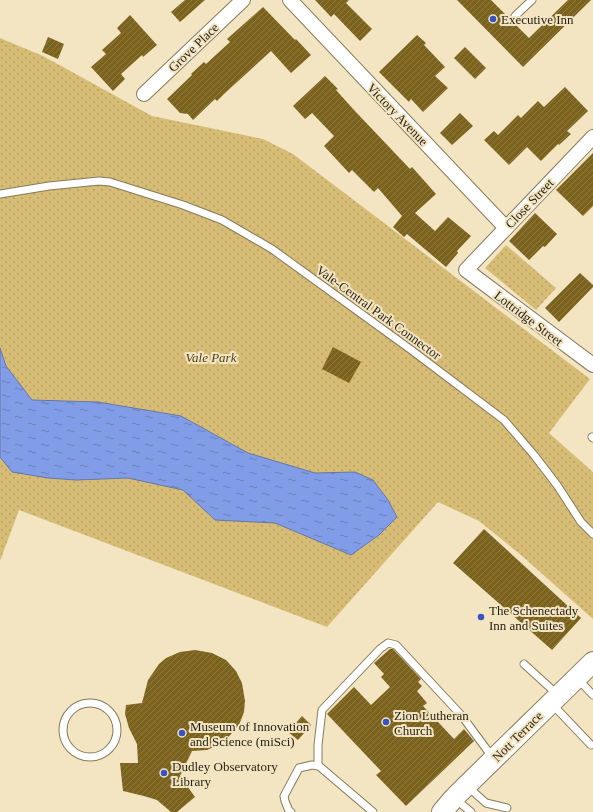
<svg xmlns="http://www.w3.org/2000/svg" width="593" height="812" font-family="'Times New Roman',serif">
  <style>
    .grass { fill: url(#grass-dots) }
    .water { fill: url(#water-ripples); stroke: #6677a7 }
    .building { fill: url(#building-hatch) }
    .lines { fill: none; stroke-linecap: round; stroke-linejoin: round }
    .lane-casing { stroke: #867a5a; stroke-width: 9 }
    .street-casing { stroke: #867a5a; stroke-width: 16 }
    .secondary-casing { stroke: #867a5a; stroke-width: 22 }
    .lane { stroke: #fff; stroke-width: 7 }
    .street { stroke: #fff; stroke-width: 14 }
    .secondary { stroke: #fff; stroke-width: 20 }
    .poi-dot { fill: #3752c3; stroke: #f3e5c2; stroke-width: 1.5 }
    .labels { text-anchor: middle; stroke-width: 4; stroke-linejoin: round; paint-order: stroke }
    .poi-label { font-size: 13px; fill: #241f12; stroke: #f3e5c2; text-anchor: start }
    .street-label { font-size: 13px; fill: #241f12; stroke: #f3e5c2 }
    .park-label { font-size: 13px; font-style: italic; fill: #4c3e19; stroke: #f3e5c2 }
  </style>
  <defs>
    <pattern id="grass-dots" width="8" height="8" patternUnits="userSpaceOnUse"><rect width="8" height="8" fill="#d7bc75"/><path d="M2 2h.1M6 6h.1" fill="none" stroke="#b8a164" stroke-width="1.8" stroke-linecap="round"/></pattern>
    <pattern id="water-ripples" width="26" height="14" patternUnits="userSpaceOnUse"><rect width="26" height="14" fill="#829de7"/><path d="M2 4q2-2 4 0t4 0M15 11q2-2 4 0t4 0" fill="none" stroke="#6a7fba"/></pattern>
    <pattern id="building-hatch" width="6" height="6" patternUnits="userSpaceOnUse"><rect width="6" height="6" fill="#7b631e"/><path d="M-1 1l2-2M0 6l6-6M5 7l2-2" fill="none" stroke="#8c7944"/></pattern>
  </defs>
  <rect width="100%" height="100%" fill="#f3e5c2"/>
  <g class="grass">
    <path d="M 0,38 L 43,56 L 152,116 L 263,139 L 293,154 L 590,379 L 549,433 L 593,472 L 593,619 L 521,555 L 479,521 L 438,502 L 327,627 L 19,510 L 0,561 Z"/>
    <path d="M 506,245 L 556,288 L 536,310 L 485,268 Z"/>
  </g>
  <path class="water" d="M 0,348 L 6,366 L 32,400 L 98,402 L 181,416 L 248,453 L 315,473 L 355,472 L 373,480 L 388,500 L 397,517 L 379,535 L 351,555 L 275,523 L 215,520 L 183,490 L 128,478 L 76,480 L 48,478 L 12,472 L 0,457 Z"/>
  <g class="building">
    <path d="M 185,0 L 205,0 L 180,22 L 171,12 Z"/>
    <path d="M 315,0 L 349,0 L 346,3 L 372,29 L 360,41 L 334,14 L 331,17 Z"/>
    <path d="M 457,0 L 491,0 L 529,38 L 568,0 L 591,0 L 523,67 Z"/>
    <path d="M 263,7 L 295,40 L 296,39 L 311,55 L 291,73 L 271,51 L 224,94 L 217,101 L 215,99 L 193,120 L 188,114 L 180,113 L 167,99 L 192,75 L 191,74 L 204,62 L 206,64 L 230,42 L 227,39 Z"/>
    <path d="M 130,15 L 157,45 L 143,57 L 142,55 L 121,74 L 125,79 L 113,91 L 91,67 L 106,54 L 102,50 L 121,33 L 117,28 Z"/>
    <path d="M 417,35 L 426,43 L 424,45 L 445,67 L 435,76 L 448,88 L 423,112 L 411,99 L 409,102 L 379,72 Z"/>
    <path d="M 48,37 L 64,44 L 58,59 L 42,52 Z"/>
    <path d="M 465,47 L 486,68 L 475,79 L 454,58 Z"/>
    <path d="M 325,76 L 338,89 L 336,90 L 354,110 L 410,169 L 412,167 L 436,194 L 415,213 L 435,231 L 448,217 L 471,236 L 457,251 L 458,253 L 446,267 L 407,234 L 404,237 L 393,227 L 402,216 L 378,188 L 374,192 L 352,170 L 349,173 L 324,146 L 334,136 L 312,113 L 305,119 L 293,106 Z"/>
    <path d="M 565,87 L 588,111 L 567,131 L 571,134 L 559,145 L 558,144 L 541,161 L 527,147 L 509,165 L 484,140 L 494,131 L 498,135 L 518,115 L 521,118 L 538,101 L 544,107 Z"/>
    <path d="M 460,113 L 473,126 L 452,145 L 440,133 Z"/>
    <path d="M 593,153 L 593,206 L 583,216 L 556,190 Z"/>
    <path d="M 535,213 L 557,234 L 545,247 L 543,246 L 529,260 L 509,241 Z"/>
    <path d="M 580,273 L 593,285 L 593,287 L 559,322 L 545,308 Z"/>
    <path d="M 333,347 L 361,362 L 349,383 L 322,369 Z"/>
    <path d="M 484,529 L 581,618 L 552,650 L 453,563 Z"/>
    <path d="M 390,649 L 393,649 L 421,679 L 418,682 L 422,686 L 417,691 L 427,703 L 423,706 L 454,739 L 464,729 L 474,741 L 406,806 L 376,775 L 381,771 L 327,714 L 354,687 L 371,705 L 390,687 L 381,677 L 384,674 L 374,663 Z"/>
    <path d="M 195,650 L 212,653 L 226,660 L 236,671 L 242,683 L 245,701 L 244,712 L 239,725 L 224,742 L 207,750 L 192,751 L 180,776 L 195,797 L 177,812 L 171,812 L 157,800 L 144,796 L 123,791 L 120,763 L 138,763 L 137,744 L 129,728 L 125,714 L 126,705 L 142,703 L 148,680 L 159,664 L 166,658 L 180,652 Z"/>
    <path d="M 302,716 L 311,725 L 298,740 L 288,732 Z"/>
  </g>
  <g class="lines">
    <defs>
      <g id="lane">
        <path d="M 515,16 L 532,0"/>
        <path d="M 0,194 L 49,186 L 99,181 L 110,182 L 183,205 L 222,220 L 272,249 L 410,349 L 504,420 L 534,455 L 557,485 L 581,522 L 593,534"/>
        <path d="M 592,437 L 593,438"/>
        <path d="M 524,664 L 558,695"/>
        <path d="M 578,679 L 593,695"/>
        <circle cx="90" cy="730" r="27"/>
        <path d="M 551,703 L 591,745"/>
        <path d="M 318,766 L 318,745 L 322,710 L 380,649 L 388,643 L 396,645 L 462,716 L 493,758"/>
        <path d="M 467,786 L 486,803 L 507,808"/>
        <path d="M 454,798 L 471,812"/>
        <path d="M 291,812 L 289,811 L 285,801 L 284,796 L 299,768 L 312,765 L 319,766 L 373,812"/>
      </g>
      <g id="street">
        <path d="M 290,0 L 506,228"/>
        <path d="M 144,94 L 243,0"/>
        <path d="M 593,137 L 466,270 L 593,365"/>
      </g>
      <path id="secondary" d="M 442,812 L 454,798 L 466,786 L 593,662"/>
    </defs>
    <use href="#lane" class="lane-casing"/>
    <use href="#street" class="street-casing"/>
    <use href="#secondary" class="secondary-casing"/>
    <use href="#lane" class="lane"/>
    <use href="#street" class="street"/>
    <use href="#secondary" class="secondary"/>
  </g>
  <g class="poi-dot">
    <circle cx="493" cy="19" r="4"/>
    <circle cx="481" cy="617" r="4"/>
    <circle cx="386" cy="722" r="4"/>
    <circle cx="182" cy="733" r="4"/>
    <circle cx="164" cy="773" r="4"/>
  </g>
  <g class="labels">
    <g class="poi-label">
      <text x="501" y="24">Executive Inn</text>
      <text x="489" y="615">The Schenectady<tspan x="489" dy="15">Inn and Suites</tspan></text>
      <text x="394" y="720">Zion Lutheran<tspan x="394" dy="15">Church</tspan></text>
      <text x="190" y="731">Museum of Innovation<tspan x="190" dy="15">and Science (miSci)</tspan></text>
      <text x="172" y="771">Dudley Observatory<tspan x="172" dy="15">Library</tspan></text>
    </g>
    <g class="street-label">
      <text transform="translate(193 47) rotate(-44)" y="5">Grove Place</text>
      <text transform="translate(398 114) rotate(46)" y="5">Victory Avenue</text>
      <text transform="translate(529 203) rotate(-46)" y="5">Close Street</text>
      <text transform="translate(379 312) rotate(36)" y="5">Vale-Central Park Connector</text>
      <text transform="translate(529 318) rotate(37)" y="5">Lottridge Street</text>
      <text transform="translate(517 736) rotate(-45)" y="5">Nott Terrace</text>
    </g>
    <g class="park-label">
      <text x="211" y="362">Vale Park</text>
    </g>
  </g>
</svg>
